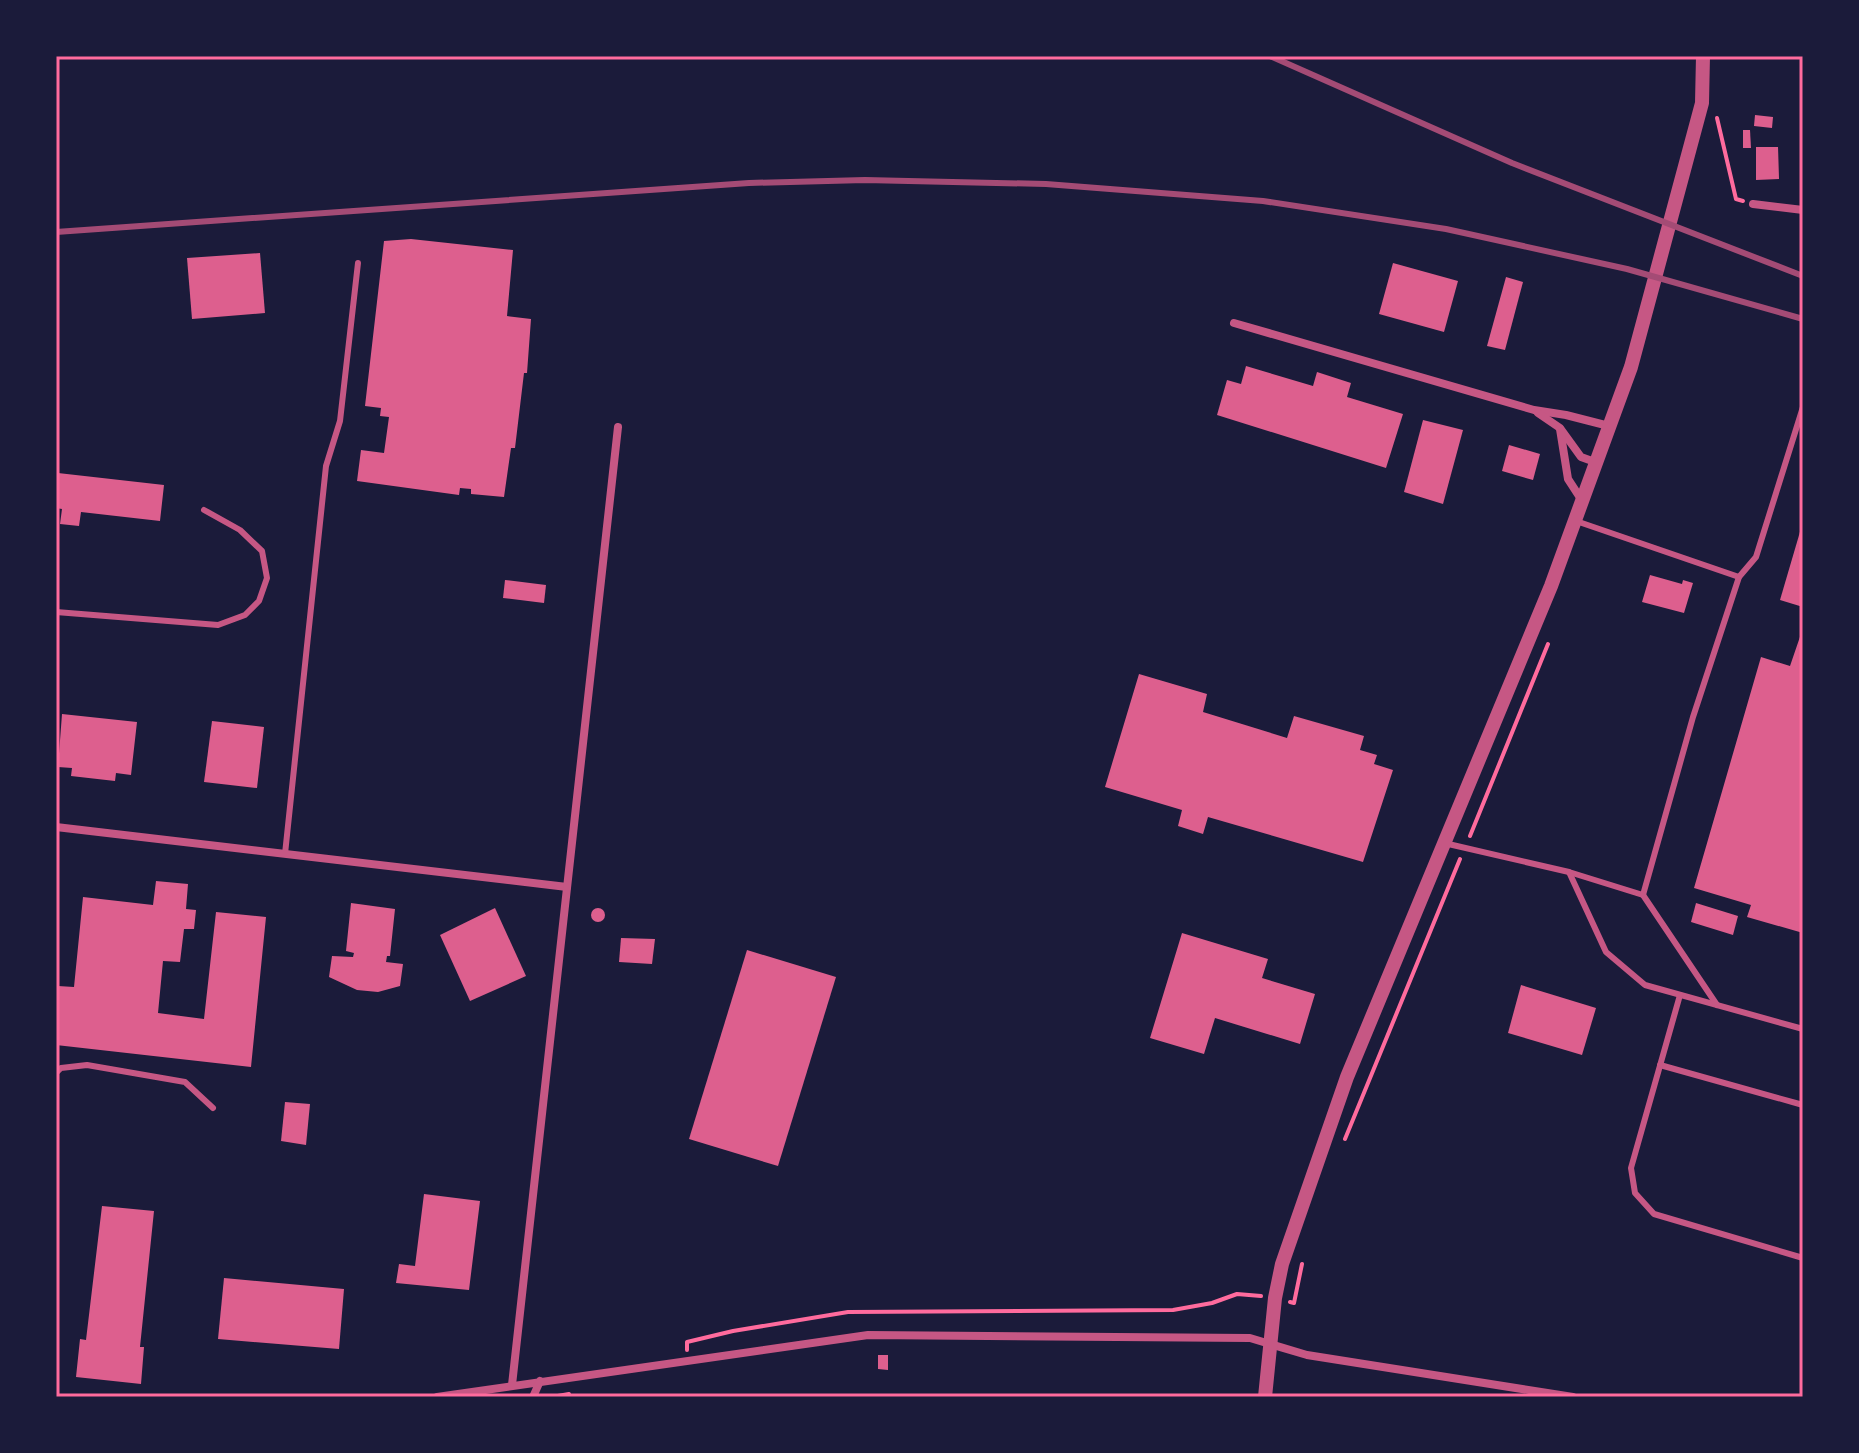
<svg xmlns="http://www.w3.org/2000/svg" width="1859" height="1453" font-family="'Roboto Condensed',sans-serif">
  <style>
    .building { fill: #dd5f8e }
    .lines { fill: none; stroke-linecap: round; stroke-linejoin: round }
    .path { stroke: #ff6b9d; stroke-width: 4 }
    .service { stroke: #c65784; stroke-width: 6 }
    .minor { stroke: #c65784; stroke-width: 8 }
    .tertiary { stroke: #c65784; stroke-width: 14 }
    .rail { stroke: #a44b75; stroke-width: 6 }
    .neatline { fill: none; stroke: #ff6b9d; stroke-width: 3 }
  </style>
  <rect width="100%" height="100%" fill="#1b1b3a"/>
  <g class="building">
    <path d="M 1755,115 L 1773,117 L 1772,128 L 1754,126 Z"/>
    <path d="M 1743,130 L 1750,130 L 1751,148 L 1743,148 Z"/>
    <path d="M 1756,147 L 1778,147 L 1779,179 L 1756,180 Z"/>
    <path d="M 411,239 L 513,250 L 507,316 L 531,319 L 527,373 L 524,373 L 515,448 L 511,448 L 504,497 L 471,494 L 471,489 L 460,488 L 459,495 L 357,481 L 361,450 L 384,453 L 389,417 L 380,416 L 381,408 L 365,406 L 384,241 Z"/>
    <path d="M 260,253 L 265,313 L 192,319 L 187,258 Z"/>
    <path d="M 1393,263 L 1458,281 L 1444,332 L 1379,314 Z"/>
    <path d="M 1506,277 L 1523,282 L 1505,350 L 1487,346 Z"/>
    <path d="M 1246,366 L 1313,386 L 1317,372 L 1351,383 L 1347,397 L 1403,414 L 1386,468 L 1217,415 L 1227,380 L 1241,384 Z"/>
    <path d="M 1423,420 L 1463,430 L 1443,504 L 1404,492 Z"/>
    <path d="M 1509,445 L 1540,454 L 1533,480 L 1502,471 Z"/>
    <path d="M 58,473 L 164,485 L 160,521 L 81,512 L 79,526 L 60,524 L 62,509 L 56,508 Z"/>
    <path d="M 1802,525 L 1803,526 L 1803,607 L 1780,600 Z"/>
    <path d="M 1650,575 L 1682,584 L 1683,580 L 1693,583 L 1684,613 L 1642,602 Z"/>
    <path d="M 505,580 L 546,585 L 544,603 L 503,598 Z"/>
    <path d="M 1803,628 L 1803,933 L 1747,917 L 1751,905 L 1694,888 L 1761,657 L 1790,666 Z"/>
    <path d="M 1139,674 L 1207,694 L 1203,712 L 1287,738 L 1294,716 L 1364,736 L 1360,750 L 1377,755 L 1374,764 L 1393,770 L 1363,862 L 1208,817 L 1203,834 L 1178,826 L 1182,810 L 1105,787 Z"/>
    <path d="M 62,714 L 137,722 L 131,775 L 116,773 L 115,781 L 71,776 L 72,768 L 58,767 Z"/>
    <path d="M 212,721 L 264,727 L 257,788 L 204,782 Z"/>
    <path d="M 156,881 L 188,884 L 186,909 L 196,910 L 194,929 L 184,929 L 180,962 L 163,961 L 158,1013 L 204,1019 L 216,912 L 266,917 L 251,1067 L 56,1045 L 58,986 L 74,987 L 83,897 L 153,905 Z"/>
    <path d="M 351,903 L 395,909 L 390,956 L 387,956 L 386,962 L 403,964 L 400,986 L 378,992 L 357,990 L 329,977 L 332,956 L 353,957 L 354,953 L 346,951 Z"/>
    <path d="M 1696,903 L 1738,916 L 1733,935 L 1691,922 Z"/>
    <path d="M 495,908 L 526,976 L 470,1001 L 440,935 Z"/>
    <circle cx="598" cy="915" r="7"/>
    <path d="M 1182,933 L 1268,959 L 1262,978 L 1315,994 L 1300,1044 L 1215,1018 L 1204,1054 L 1150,1038 Z"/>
    <path d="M 621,938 L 655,939 L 652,964 L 619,962 Z"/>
    <path d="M 747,950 L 836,977 L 778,1166 L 689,1139 Z"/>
    <path d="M 1521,985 L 1596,1008 L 1582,1055 L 1508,1033 Z"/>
    <path d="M 285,1102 L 310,1104 L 306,1145 L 281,1141 Z"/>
    <path d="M 424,1194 L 480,1201 L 469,1290 L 396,1283 L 399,1264 L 415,1266 Z"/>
    <path d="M 102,1206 L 154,1211 L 140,1347 L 144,1347 L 141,1384 L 76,1377 L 80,1339 L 86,1340 Z"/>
    <path d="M 224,1278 L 344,1289 L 339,1349 L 218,1339 Z"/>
    <path d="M 878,1355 L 888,1355 L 888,1370 L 878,1369 Z"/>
  </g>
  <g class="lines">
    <g class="path">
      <path d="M 1717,118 L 1736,199 L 1743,201"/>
      <path d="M 1470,836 L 1548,644"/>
      <path d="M 1345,1139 L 1460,859"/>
      <path d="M 1290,1302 L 1294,1303 L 1302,1264"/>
      <path d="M 687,1350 L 687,1342 L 733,1331 L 848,1312 L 1173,1310 L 1212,1303 L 1237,1294 L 1261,1296"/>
      <path d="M 552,1397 L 569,1394"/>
    </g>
    <g class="service">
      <path d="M 1576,521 L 1739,577"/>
      <path d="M 56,612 L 218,625 L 245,615 L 259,601 L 267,578 L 262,551 L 240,530 L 204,510"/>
      <path d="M 1444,843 L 1569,872 L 1643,895 L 1693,717 L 1739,577 L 1756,557 L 1803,407"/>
      <path d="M 285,854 L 326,466 L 340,421 L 358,263"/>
      <path d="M 1569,872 L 1606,952 L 1645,985 L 1803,1029"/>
      <path d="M 1643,895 L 1717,1005"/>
      <path d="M 1680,995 L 1631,1168 L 1635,1193 L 1654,1214 L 1803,1258"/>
      <path d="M 1660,1065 L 1803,1105"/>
      <path d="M 56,1073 L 61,1068 L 87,1065 L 185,1082 L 213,1108"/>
    </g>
    <g class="minor">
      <path d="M 1753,204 L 1803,210"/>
      <path d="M 1234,323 L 1534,410 L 1566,415 L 1609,426"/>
      <path d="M 1538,413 L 1560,428 L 1581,457 L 1595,462"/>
      <path d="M 1560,429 L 1568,479 L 1581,499"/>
      <path d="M 56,827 L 567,887"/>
      <path d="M 512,1385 L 618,427"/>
      <path d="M 437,1397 L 868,1335 L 1250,1338 L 1307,1355 L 1573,1397"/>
      <path d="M 533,1397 L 540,1381"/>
    </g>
    <path class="tertiary" d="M 1265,1397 L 1275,1298 L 1282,1264 L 1347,1077 L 1551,586 L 1631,367 L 1702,103 L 1703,56"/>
    <g class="rail">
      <path d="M 1270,56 L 1512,163 L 1803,276"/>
      <path d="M 56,232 L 749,183 L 865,180 L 1046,184 L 1263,201 L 1446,229 L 1627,269 L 1803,319"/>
    </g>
  </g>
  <rect width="1859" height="1453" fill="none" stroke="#1b1b3a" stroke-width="116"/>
  <rect x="58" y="58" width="1743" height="1337" class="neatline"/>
</svg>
